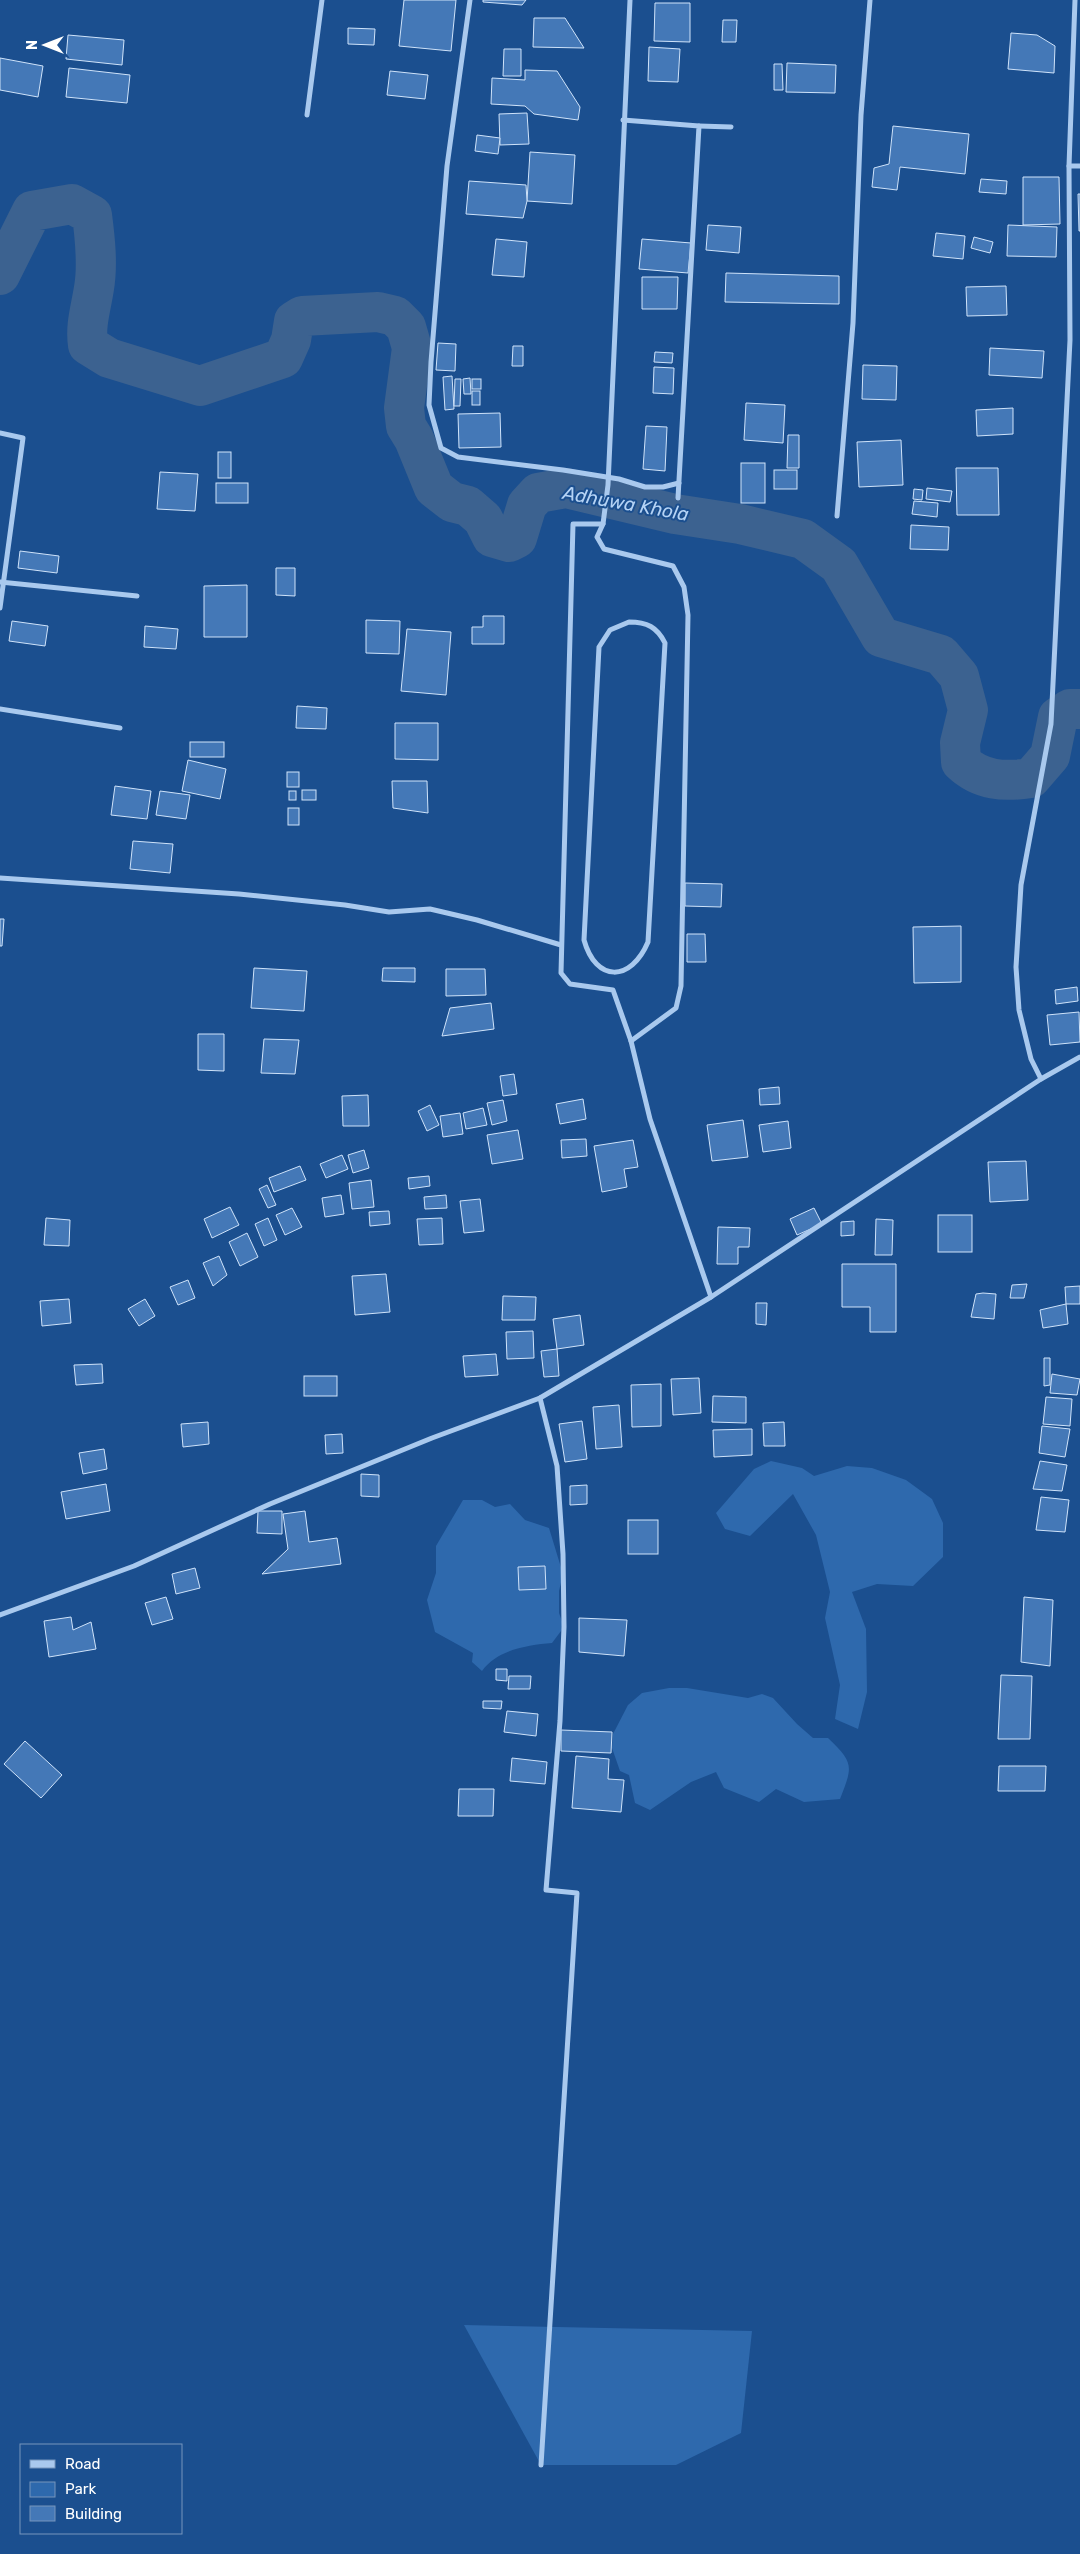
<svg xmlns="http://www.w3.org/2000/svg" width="1080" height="2554" font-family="Rubik,sans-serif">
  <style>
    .green { fill: #2e69ad }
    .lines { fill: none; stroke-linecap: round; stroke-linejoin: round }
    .river { stroke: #3c6290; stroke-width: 40 }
    .building { fill: #4478b7; stroke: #cfe3fa }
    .street { stroke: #a9c9ee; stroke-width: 5 }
    .labels { text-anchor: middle; stroke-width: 4; stroke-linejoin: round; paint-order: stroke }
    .water-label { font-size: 19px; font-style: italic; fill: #b5d3f5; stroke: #1b4f8f }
  </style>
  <rect width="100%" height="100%" fill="#1b4f8f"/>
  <g class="green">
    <path d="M 771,1461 L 802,1468 L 814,1476 L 847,1466 L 872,1468 L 906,1480 L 932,1499 L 943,1523 L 943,1557 L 913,1586 L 877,1584 L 852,1592 L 866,1629 L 867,1692 L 858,1729 L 835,1719 L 840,1685 L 825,1618 L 830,1592 L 816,1535 L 793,1494 L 750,1536 L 725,1529 L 716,1513 L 754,1469 Z"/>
    <path d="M 463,1500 L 482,1500 L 495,1507 L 510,1504 L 525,1520 L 549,1528 L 563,1574 L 559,1591 L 559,1613 L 564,1627 L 552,1643 C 527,1645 497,1650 482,1671 L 472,1662 L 473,1653 L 435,1632 L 427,1600 L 436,1573 L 436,1546 Z"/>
    <path d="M 669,1688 L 687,1688 L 748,1698 L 762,1694 L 773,1698 L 797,1724 L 813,1738 L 828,1738 C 854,1763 853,1766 840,1799 L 804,1802 L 776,1789 L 759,1802 L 724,1788 L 716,1772 L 691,1782 L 650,1810 L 635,1803 L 629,1775 L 620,1771 L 612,1748 L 613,1734 L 628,1705 L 642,1693 Z"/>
    <path d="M 464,2325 L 752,2331 L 741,2433 L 676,2465 L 541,2465 Z"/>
  </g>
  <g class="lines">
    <path class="river" d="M 0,275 L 32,211 L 72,204 L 92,215 C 95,238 98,265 94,288 C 91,308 85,325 88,345 L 109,358 L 200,386 L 283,358 L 291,340 L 294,321 L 302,316 L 378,312 L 395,316 L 406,327 L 412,348 L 404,408 L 406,426 L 414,439 L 434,488 L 452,502 L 468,506 L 483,519 L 492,537 L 509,542 L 517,538 L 527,505 L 538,493 L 566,488 L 675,514 L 740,524 L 803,539 L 839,565 L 881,637 L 941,655 L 959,676 L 968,710 L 960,743 L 961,762 C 981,781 1004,782 1031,778 L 1050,756 L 1058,717 L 1070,709 L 1080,709"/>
  </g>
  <g class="building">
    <path d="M 404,0 L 456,0 L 451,51 L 399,46 Z"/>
    <path d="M 483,0 L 526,0 L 522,5 L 483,2 Z"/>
    <path d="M 655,3 L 690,3 L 690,42 L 654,41 Z"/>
    <path d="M 534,18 L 565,18 L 584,48 L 533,47 Z"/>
    <path d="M 723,20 L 737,20 L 736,42 L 722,42 Z"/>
    <path d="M 348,28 L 375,29 L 374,45 L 348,44 Z"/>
    <path d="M 1011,33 L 1037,35 L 1055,46 L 1054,73 L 1008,69 Z"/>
    <path d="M 68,35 L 124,40 L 122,65 L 66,59 Z"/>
    <path d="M 649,47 L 680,49 L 678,82 L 648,81 Z"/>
    <path d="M 504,49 L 521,49 L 521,76 L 503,76 Z"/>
    <path d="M 0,58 L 43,66 L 38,97 L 0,90 Z"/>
    <path d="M 787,63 L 836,65 L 835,93 L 786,92 Z"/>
    <path d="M 774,64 L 782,64 L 783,90 L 774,90 Z"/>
    <path d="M 69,68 L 130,75 L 127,103 L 66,97 Z"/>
    <path d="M 525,70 L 557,71 L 580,107 L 578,120 L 534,114 L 525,106 L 491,104 L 492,78 L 525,80 Z"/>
    <path d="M 390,71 L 428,75 L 425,99 L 387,95 Z"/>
    <path d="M 527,113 L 529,144 L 500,145 L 499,114 Z"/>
    <path d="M 893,126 L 969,134 L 965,174 L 900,167 L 897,190 L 872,187 L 874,168 L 889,164 Z"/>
    <path d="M 477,135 L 500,138 L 498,154 L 475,151 Z"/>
    <path d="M 530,152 L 575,155 L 572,204 L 527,201 Z"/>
    <path d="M 1023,177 L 1059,177 L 1060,224 L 1023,225 Z"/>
    <path d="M 981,179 L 1007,181 L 1006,194 L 979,192 Z"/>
    <path d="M 469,181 L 526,185 L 527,201 L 523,218 L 466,214 Z"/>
    <path d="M 1078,194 L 1080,194 L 1080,231 L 1079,231 Z"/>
    <path d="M 708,225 L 741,227 L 739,253 L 706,250 Z"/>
    <path d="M 1008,225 L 1057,227 L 1056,257 L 1007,256 Z"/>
    <path d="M 936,233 L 965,236 L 963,259 L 933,256 Z"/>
    <path d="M 974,237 L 993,242 L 990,253 L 971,248 Z"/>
    <path d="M 496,239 L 527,242 L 524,277 L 492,275 Z"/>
    <path d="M 642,239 L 691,243 L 688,273 L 639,269 Z"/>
    <path d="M 726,273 L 839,276 L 839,304 L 725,302 Z"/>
    <path d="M 642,277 L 678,277 L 677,309 L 642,309 Z"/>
    <path d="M 1006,286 L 1007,315 L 967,316 L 966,287 Z"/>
    <path d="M 438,343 L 456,344 L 455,371 L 436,370 Z"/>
    <path d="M 513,346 L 523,346 L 523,366 L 512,366 Z"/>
    <path d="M 990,348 L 1044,351 L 1042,378 L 989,375 Z"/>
    <path d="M 655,352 L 673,353 L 672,363 L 654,362 Z"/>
    <path d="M 863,365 L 897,366 L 896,400 L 862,399 Z"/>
    <path d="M 654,367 L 674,368 L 673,394 L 653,393 Z"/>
    <path d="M 452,376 L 454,409 L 445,410 L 443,377 Z"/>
    <path d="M 470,378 L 471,394 L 464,394 L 463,379 Z"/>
    <path d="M 455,379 L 461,379 L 460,406 L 454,406 Z"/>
    <rect x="472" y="379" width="9" height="10"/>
    <rect x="472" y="391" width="8" height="14"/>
    <path d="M 746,403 L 785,405 L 783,443 L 744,440 Z"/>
    <path d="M 1013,408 L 1013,434 L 977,436 L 976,410 Z"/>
    <path d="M 500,413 L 501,447 L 459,448 L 458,414 Z"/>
    <path d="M 646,426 L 667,427 L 665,471 L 643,469 Z"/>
    <path d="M 788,435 L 799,435 L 799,468 L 787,468 Z"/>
    <path d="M 901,440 L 903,485 L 859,487 L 857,442 Z"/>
    <rect x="218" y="452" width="13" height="26"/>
    <rect x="741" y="463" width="24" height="40"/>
    <path d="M 956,468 L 998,468 L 999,515 L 957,515 Z"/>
    <rect x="774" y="470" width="23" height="19"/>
    <path d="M 160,472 L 198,474 L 195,511 L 157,509 Z"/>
    <rect x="216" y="483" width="32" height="20"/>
    <path d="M 927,488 L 952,491 L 950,502 L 926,499 Z"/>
    <path d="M 914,489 L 923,490 L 922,500 L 913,499 Z"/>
    <path d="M 914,501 L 938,503 L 937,517 L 912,514 Z"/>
    <path d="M 911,525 L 949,527 L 948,550 L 910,549 Z"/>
    <path d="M 20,551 L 59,556 L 57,573 L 18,568 Z"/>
    <path d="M 276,568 L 295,568 L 295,596 L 276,595 Z"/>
    <path d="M 247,585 L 247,637 L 204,637 L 204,586 Z"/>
    <path d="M 483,616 L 504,616 L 504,644 L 472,644 L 472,627 L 483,627 Z"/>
    <path d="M 366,620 L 400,621 L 399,654 L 366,653 Z"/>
    <path d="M 12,621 L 48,626 L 45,646 L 9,641 Z"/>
    <path d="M 145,626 L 178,629 L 176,649 L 144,647 Z"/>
    <path d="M 407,629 L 451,632 L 446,695 L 401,691 Z"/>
    <path d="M 297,706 L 327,708 L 326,729 L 296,728 Z"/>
    <path d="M 395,723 L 438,723 L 438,760 L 395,759 Z"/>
    <rect x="190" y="742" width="34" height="15"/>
    <path d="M 188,760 L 226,769 L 220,799 L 182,791 Z"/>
    <rect x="287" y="772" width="12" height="15"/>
    <path d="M 392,781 L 427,781 L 428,813 L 393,808 Z"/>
    <path d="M 115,786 L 151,791 L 147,819 L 111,815 Z"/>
    <rect x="302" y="790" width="14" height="10"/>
    <path d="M 160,791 L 190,795 L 186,819 L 156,815 Z"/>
    <rect x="289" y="791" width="7" height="9"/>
    <rect x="288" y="808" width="11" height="17"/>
    <path d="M 133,841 L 173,844 L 170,873 L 130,869 Z"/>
    <path d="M 685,883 L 722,884 L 721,907 L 685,906 Z"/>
    <path d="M 0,919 L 4,919 L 2,946 L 0,946 Z"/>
    <path d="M 961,926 L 961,982 L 914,983 L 913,927 Z"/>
    <path d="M 687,934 L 705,934 L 706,962 L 687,962 Z"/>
    <path d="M 254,968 L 307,971 L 304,1011 L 251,1008 Z"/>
    <path d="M 383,968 L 415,968 L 415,982 L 382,981 Z"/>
    <path d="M 446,969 L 485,969 L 486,995 L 446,996 Z"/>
    <path d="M 1077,987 L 1078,1001 L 1056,1004 L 1055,990 Z"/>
    <path d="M 491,1003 L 494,1029 L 442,1036 L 450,1008 Z"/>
    <path d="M 1079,1012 L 1080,1042 L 1050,1045 L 1047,1015 Z"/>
    <path d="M 198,1034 L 224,1034 L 224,1071 L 198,1070 Z"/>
    <path d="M 264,1039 L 299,1040 L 295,1074 L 261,1073 Z"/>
    <path d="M 514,1074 L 517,1094 L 503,1096 L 500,1076 Z"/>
    <path d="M 779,1087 L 780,1104 L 760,1105 L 759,1089 Z"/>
    <path d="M 368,1095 L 369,1126 L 343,1126 L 342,1096 Z"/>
    <path d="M 583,1099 L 586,1119 L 560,1124 L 556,1104 Z"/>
    <path d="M 503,1100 L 507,1121 L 492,1125 L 487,1103 Z"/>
    <path d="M 430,1105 L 439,1125 L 427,1131 L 418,1111 Z"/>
    <path d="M 483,1108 L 487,1125 L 466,1129 L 463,1113 Z"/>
    <path d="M 460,1113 L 463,1134 L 443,1137 L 440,1116 Z"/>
    <path d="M 743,1120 L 748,1157 L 712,1161 L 707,1125 Z"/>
    <path d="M 788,1121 L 791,1148 L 763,1152 L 759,1125 Z"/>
    <path d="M 518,1130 L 523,1159 L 492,1164 L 487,1135 Z"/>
    <path d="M 586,1139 L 587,1156 L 562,1158 L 561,1140 Z"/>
    <path d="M 633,1140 L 638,1167 L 624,1169 L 627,1187 L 602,1192 L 594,1146 Z"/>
    <path d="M 364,1150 L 369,1168 L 353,1173 L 348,1155 Z"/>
    <path d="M 342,1155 L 348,1169 L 326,1178 L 320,1164 Z"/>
    <path d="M 1026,1161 L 1028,1200 L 990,1202 L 988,1162 Z"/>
    <path d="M 300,1166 L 306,1180 L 274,1192 L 269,1178 Z"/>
    <path d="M 429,1176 L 430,1186 L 409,1189 L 408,1178 Z"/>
    <path d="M 371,1180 L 374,1207 L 352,1209 L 349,1183 Z"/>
    <path d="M 267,1185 L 276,1205 L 268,1208 L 259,1189 Z"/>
    <path d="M 341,1195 L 344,1214 L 325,1217 L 322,1198 Z"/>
    <path d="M 446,1195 L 447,1208 L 425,1209 L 424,1197 Z"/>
    <path d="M 480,1199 L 484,1231 L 464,1233 L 460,1201 Z"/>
    <path d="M 230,1207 L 239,1225 L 212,1238 L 204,1219 Z"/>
    <path d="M 292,1208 L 302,1227 L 285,1235 L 276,1215 Z"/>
    <path d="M 814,1208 L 822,1224 L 797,1235 L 790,1219 Z"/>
    <path d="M 389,1211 L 390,1224 L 370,1226 L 369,1212 Z"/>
    <rect x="938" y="1215" width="34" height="37"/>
    <path d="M 46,1218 L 70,1220 L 69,1246 L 44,1245 Z"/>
    <path d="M 268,1218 L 277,1240 L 264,1246 L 255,1224 Z"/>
    <path d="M 442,1218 L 443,1244 L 419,1245 L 417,1219 Z"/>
    <path d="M 876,1219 L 893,1220 L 892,1255 L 875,1255 Z"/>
    <path d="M 854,1221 L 854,1235 L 841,1236 L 841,1222 Z"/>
    <path d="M 718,1227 L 750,1228 L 749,1247 L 738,1247 L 738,1264 L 717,1264 Z"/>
    <path d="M 247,1233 L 258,1257 L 240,1266 L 229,1242 Z"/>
    <path d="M 219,1256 L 227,1275 L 213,1286 L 203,1263 Z"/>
    <path d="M 842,1264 L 896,1264 L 896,1332 L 870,1332 L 870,1307 L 842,1307 Z"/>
    <path d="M 386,1274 L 390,1312 L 355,1315 L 352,1276 Z"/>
    <path d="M 188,1280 L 195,1298 L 178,1305 L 170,1287 Z"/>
    <path d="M 1027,1284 L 1024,1298 L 1010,1298 L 1012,1285 Z"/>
    <path d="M 1080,1286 L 1080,1304 L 1066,1304 L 1065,1287 Z"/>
    <path d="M 983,1293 L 996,1294 L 994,1319 L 971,1317 L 976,1294 Z"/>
    <path d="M 503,1296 L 536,1297 L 535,1320 L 502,1320 Z"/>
    <path d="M 69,1299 L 71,1323 L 42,1326 L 40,1301 Z"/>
    <path d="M 145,1299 L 155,1316 L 139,1326 L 128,1309 Z"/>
    <path d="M 756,1303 L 767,1303 L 766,1325 L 756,1324 Z"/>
    <path d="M 1066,1304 L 1068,1324 L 1043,1328 L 1040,1310 Z"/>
    <path d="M 580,1315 L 584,1345 L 557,1349 L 553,1319 Z"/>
    <path d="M 533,1331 L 534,1358 L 507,1359 L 506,1332 Z"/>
    <path d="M 557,1349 L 559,1376 L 544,1377 L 541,1351 Z"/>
    <path d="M 496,1354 L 498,1375 L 465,1377 L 463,1356 Z"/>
    <path d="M 1044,1358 L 1050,1358 L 1050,1385 L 1044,1386 Z"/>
    <path d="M 102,1364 L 103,1383 L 76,1385 L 74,1365 Z"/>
    <path d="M 1052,1374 L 1080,1379 L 1077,1395 L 1050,1393 Z"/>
    <rect x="304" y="1376" width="33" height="20"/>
    <path d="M 699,1378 L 701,1413 L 673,1415 L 671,1379 Z"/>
    <path d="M 661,1384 L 661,1426 L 632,1427 L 631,1385 Z"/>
    <path d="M 713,1396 L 746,1397 L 746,1423 L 712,1422 Z"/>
    <path d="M 1046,1397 L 1072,1399 L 1070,1426 L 1043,1424 Z"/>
    <path d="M 619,1405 L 622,1447 L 596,1449 L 593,1407 Z"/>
    <path d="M 582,1421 L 587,1459 L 565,1462 L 559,1424 Z"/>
    <path d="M 208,1422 L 209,1444 L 183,1447 L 181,1424 Z"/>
    <path d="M 784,1422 L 785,1446 L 764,1446 L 763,1423 Z"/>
    <path d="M 1042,1426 L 1070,1429 L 1065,1457 L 1039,1453 Z"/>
    <path d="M 752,1429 L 752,1455 L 714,1457 L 713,1430 Z"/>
    <path d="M 342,1434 L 343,1453 L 326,1454 L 325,1435 Z"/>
    <path d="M 104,1449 L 107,1469 L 83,1474 L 79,1453 Z"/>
    <path d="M 1040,1461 L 1067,1465 L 1062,1491 L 1033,1489 Z"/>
    <path d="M 361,1474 L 379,1475 L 379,1497 L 361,1496 Z"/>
    <path d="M 106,1484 L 110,1511 L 66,1519 L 61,1492 Z"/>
    <path d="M 587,1485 L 587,1504 L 570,1505 L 570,1486 Z"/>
    <path d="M 1041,1497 L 1069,1500 L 1065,1532 L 1036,1530 Z"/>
    <path d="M 258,1511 L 282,1511 L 282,1534 L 257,1533 Z"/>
    <path d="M 305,1511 L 309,1542 L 337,1538 L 341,1564 L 262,1574 L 288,1549 L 283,1514 Z"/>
    <rect x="628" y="1520" width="30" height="34"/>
    <path d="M 545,1566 L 546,1589 L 519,1590 L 518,1567 Z"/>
    <path d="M 195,1568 L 200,1588 L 176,1594 L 172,1574 Z"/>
    <path d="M 166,1597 L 173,1619 L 152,1625 L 145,1603 Z"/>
    <path d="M 1024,1597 L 1053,1600 L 1050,1666 L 1021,1662 Z"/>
    <path d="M 71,1617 L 73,1630 L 91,1622 L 96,1649 L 49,1657 L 44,1621 Z"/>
    <path d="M 579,1618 L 627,1620 L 624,1656 L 579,1652 Z"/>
    <path d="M 496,1669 L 507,1669 L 507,1681 L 496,1680 Z"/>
    <path d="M 1001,1675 L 1032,1676 L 1030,1739 L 998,1739 Z"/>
    <path d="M 509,1676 L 531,1676 L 530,1689 L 508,1689 Z"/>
    <path d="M 483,1701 L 502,1701 L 501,1709 L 483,1708 Z"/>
    <path d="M 507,1711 L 538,1714 L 536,1736 L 504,1732 Z"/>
    <path d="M 561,1730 L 612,1732 L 611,1753 L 561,1751 Z"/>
    <path d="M 25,1741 L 62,1775 L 41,1798 L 4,1764 Z"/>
    <path d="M 576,1756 L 609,1759 L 608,1779 L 624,1780 L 621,1812 L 572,1808 Z"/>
    <path d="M 512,1758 L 547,1762 L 545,1784 L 510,1781 Z"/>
    <path d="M 999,1766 L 1046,1766 L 1045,1791 L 998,1791 Z"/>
    <path d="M 459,1789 L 494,1789 L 493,1816 L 458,1816 Z"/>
  </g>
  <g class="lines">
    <g class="street">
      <path d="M 470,0 L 447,166 L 431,362 L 429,405 L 441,448 L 458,457 L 563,470 L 619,479 L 645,487 L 663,487 L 679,483"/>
      <path d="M 630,0 L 608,485 L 603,524 L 573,524 L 561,973 L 570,984 L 613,990 L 631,1041 L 650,1119 L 711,1297"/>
      <path d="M 307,115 L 322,0"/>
      <path d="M 623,120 L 699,126 L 678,498"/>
      <path d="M 699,126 L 731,127"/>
      <path d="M 1069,166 L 1080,166"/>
      <path d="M 0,433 L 23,438 L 0,608"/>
      <path d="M 837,516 L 853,323 L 861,115 L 870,0"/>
      <path d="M 603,524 L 597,537 L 604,549 L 673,566 L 684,587 L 688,615 L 681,986 L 676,1008 L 631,1041"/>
      <path d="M 0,582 L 137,596"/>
      <path d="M 629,622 C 647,622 657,627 665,643 L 648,942 C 631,982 596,983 584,940 L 599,647 L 610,630 Z"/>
      <path d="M 0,709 L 120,728"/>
      <path d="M 0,878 L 239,894 L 345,905 L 389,912 L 430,909 L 477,920 L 561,945"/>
      <path d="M 1041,1079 L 1031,1059 L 1019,1010 L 1016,967 L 1021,885 L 1051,724 L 1070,340 L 1069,166 L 1075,0"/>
      <path d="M 540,1398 L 557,1466 L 563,1554 L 564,1627 L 560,1721 L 546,1890 L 577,1893 L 541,2465"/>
      <path d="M 0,1615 L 134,1566 L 270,1504 L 432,1438 L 540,1398 L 711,1297 L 1041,1079 L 1080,1057"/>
    </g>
  </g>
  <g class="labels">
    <g class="water-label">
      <text transform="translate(626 503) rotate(10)" y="7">Adhuwa Khola</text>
    </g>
  </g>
  <rect x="20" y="2444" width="162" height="90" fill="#1b4f8f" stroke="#7695bc"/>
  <rect x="30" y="2460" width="25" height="8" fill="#a9c9ee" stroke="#7695bc"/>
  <text x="65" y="2469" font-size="15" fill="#ffffff">Road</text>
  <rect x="30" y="2482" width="25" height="15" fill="#2e69ad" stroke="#7695bc"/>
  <text x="65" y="2494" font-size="15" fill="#ffffff">Park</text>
  <rect x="30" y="2506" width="25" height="15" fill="#4478b7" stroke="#7695bc"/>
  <text x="65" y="2519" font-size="15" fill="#ffffff">Building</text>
  <g transform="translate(45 45) rotate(270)" stroke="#1b4f8f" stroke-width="4" paint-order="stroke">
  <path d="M0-4L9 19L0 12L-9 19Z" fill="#ffffff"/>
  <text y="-8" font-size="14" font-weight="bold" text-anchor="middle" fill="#ffffff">N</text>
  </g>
</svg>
